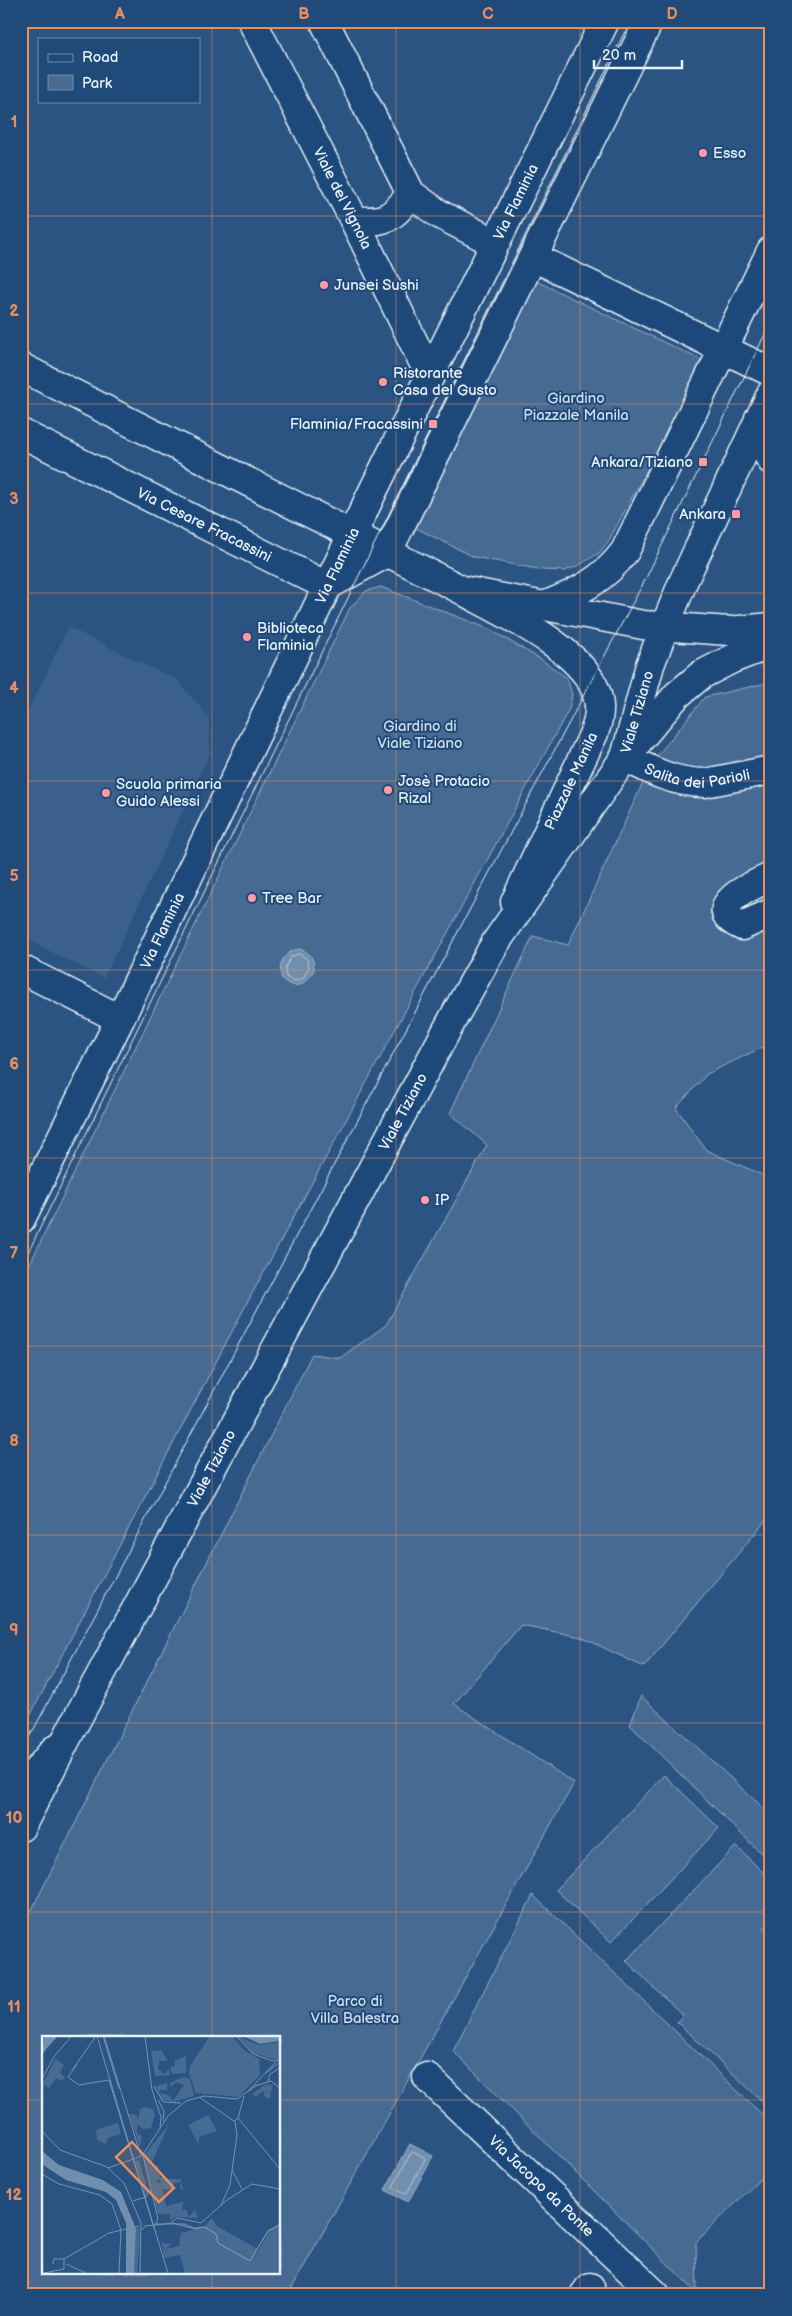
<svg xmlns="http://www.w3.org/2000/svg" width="792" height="2316" font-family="'Balsamiq Sans',sans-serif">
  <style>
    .built { fill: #3a608b }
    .green { fill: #476b93; stroke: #98aec6; fill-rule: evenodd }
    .water { fill: #708ead; stroke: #a0b6cb }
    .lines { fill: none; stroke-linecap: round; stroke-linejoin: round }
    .shore { stroke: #b8c9da; stroke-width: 1 }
    .minor-casing { stroke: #e8f1f8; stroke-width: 31 }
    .major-casing { stroke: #e8f1f8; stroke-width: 31 }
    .minor { stroke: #1f4a7a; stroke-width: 28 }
    .major { stroke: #1f4a7a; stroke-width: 28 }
    .tram { stroke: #e8f1f8; stroke-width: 1 }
    .grid { fill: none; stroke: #e88e5f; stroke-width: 1; stroke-opacity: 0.55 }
    .poi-dot { fill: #ff9aa2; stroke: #1f4a7a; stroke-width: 2 }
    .labels { text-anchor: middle; stroke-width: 4; stroke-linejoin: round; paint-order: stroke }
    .poi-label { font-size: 15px; fill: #e8f1f8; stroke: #1f4a7a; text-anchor: start }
    .street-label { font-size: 15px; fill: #e8f1f8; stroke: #1f4a7a }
    .park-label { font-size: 15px; fill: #d0dde9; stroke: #1f4a7a }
    .inset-road { fill: none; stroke: #7793b1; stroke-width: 1 }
    .view { fill: #e88e5f; fill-opacity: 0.15; stroke: #e88e5f; stroke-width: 2.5 }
    .inset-edge { fill: none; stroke: #e8f1f8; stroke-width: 2.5 }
    .neatline { fill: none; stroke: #e88e5f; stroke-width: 2 }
    .grid-label { font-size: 16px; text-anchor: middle; font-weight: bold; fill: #e88e5f }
  </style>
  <rect width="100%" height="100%" fill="#2b5482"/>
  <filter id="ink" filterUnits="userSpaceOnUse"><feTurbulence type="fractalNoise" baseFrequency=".02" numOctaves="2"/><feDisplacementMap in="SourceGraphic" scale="10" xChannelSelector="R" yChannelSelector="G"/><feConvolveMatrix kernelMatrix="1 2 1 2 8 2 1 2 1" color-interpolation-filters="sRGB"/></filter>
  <g filter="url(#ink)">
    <path class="built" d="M 68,627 L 177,680 L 209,717 L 210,753 L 104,978 L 21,937 L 21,713 L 26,715 Z"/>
    <g class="green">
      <path d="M 536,281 L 703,361 L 704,364 L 608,542 L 599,553 L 576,567 L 564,571 L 542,570 L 474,557 L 416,528 Z"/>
      <path d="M 381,587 L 489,629 L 542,660 L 567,678 L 572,695 L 569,709 L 247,1303 L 21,1733 L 21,1282 L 350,608 L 366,591 Z"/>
      <path d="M 771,682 L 771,1043 L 707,1074 L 676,1108 L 706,1150 L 771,1179 L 771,1514 L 644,1667 L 581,1637 L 521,1625 L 454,1704 L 574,1783 L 288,2295 L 21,2295 L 21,1931 L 312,1354 L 340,1358 L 386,1325 L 487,1145 L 450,1113 L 533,936 L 568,945 L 653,761 L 705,697 ZM 44,2037 L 279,2037 L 279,2272 L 44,2272 Z"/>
      <path d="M 641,1696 L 771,1815 L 771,1863 L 630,1725 Z"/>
      <path d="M 664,1775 L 719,1828 L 611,1942 L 556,1890 Z"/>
      <path d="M 736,1846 L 771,1880 L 771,1921 L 764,1928 L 771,1935 L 771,2109 L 677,2022 L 683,2015 L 626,1961 Z"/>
      <path d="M 533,1895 L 771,2123 L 771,2168 L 696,2242 L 697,2293 L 453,2051 Z"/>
    </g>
    <g class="water">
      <path d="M 299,949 C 310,952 314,958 314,970 C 306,984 295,992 282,979 C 277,965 284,951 299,949 Z"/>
      <path d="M 410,2144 L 433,2156 L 408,2202 L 385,2190 Z"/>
    </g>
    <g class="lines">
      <g class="shore">
        <path d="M 299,954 L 307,959 L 309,968 L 303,978 L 294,981 L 286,977 L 285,968 L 291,957 Z"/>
        <path d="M 412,2152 L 424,2157 L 425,2159 L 407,2193 L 405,2194 L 393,2187 Z"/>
      </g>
      <defs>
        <g id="minor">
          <path id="s1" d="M 252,21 L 354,220 L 430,376"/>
          <path d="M 324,21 L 411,194 L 439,214 L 495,243"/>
          <path d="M 354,220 C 385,224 393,217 411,194"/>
          <path d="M 533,257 L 771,372"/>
          <path id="s2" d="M 771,394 L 683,582 L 665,626 L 650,665 L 625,757 C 651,771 675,783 705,783 L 771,770"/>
          <path d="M 387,553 L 649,21"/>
          <path d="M 467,593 C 506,614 590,653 598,699 C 601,710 598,722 594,733 L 515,902"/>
          <path d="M 546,605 C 577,593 605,579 625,551 L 771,251"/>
          <path d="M 771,877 C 755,884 698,907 742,926 L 771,913"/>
          <path d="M 21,969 L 120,1019"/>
          <path id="s3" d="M 21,1219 L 120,1019 L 373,491 L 605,21"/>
          <path d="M 21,1790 L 54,1750"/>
          <path id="s4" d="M 427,2077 L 656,2295"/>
          <path d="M 584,2295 L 590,2287"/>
        </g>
        <g id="major">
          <path d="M 21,367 L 462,590 L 643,625 L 729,631 L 771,627"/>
          <path d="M 759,418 L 767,453 L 771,460"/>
          <path id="s5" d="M 21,433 L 327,586 L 387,553"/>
          <path id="s6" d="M 21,1827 L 71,1730 L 455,1015 L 496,942 L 625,757 L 677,695 L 701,675 L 732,659 L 771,644"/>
        </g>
      </defs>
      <use href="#minor" class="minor-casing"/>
      <use href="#major" class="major-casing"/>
      <use href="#minor" class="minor"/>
      <use href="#major" class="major"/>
      <g class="tram">
        <path d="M 21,1267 L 630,21"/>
        <path d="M 21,1750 L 34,1729 L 646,578 L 771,322"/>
      </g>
    </g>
  </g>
  <path class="grid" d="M 212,21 L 212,2037M 396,21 L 396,2295M 580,21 L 580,2295M 21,216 L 771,216M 21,404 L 771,404M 21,593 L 771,593M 21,781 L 771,781M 21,970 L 771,970M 21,1158 L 771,1158M 21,1346 L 771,1346M 21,1535 L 771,1535M 21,1723 L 771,1723M 21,1912 L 771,1912M 21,2100 L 44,2100M 279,2100 L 771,2100M 212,2272 L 212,2295"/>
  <g class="poi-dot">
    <circle cx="703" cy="153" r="5"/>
    <circle cx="324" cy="285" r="5"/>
    <circle cx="383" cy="382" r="5"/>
    <rect x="428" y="419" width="10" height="10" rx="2.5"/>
    <rect x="698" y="457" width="10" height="10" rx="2.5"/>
    <rect x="731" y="509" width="10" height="10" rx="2.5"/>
    <circle cx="247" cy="637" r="5"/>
    <circle cx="388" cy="790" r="5"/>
    <circle cx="106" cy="793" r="5"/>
    <circle cx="252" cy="898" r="5"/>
    <circle cx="425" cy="1200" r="5"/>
  </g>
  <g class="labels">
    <g class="poi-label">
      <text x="713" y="158">Esso</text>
      <text x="334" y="290">Junsei Sushi</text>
      <text x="393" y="378">Ristorante<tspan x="393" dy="17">Casa del Gusto</tspan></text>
      <text x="423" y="429" text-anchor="end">Flaminia/Fracassini</text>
      <text x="693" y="467" text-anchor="end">Ankara/Tiziano</text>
      <text x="726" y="519" text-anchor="end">Ankara</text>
      <text x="257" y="633">Biblioteca<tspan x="257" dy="17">Flaminia</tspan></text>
      <text x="398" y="786">Josè Protacio<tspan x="398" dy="17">Rizal</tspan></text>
      <text x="116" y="789">Scuola primaria<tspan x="116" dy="17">Guido Alessi</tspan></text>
      <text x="262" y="903">Tree Bar</text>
      <text x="435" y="1205">IP</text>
    </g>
    <g class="street-label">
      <text dy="5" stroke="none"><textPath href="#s1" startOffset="199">Viale del Vignola</textPath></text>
      <text dy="5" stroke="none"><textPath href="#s3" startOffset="1131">Via Flaminia</textPath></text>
      <text dy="5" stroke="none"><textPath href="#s5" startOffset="205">Via Cesare Fracassini</textPath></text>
      <text dy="5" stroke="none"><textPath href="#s3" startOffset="726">Via Flaminia</textPath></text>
      <text transform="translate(637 712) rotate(-74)" y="5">Viale Tiziano</text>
      <text dy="5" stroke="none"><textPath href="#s2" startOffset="469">Salita dei Parioli</textPath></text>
      <text transform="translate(571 781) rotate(-65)" y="5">Piazzale Manila</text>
      <text dy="5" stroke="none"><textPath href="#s3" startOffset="321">Via Flaminia</textPath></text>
      <text dy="5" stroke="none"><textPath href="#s6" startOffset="811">Viale Tiziano</textPath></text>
      <text dy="5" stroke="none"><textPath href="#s6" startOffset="406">Viale Tiziano</textPath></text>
      <text dy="5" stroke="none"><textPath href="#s4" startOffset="158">Via Jacopo da Ponte</textPath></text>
    </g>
    <g class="park-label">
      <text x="576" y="403">Giardino<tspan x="576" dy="17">Piazzale Manila</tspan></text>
      <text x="420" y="731">Giardino di<tspan x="420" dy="17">Viale Tiziano</tspan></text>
      <text x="355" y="2006">Parco di<tspan x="355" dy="17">Villa Balestra</tspan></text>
    </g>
  </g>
  <g transform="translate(42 2036)">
    <rect width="238" height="238" fill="#2b5482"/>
    <path d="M 168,0 L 190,0 L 202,14 L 217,23 L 218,39 L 196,61 L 154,57 L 147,37 L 148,30 ZM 195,0 L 217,9 L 237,6 L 237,22 L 235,24 L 210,17 ZM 119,14 L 126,25 L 117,25 L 116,33 L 122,38 L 127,33 L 128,39 L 113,40 L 109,15 ZM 144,20 L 144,37 L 130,38 L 128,32 L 133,30 L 132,25 ZM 13,23 L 22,29 L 18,37 L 23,41 L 20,45 L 14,42 L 7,52 L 1,48 ZM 141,41 L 148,43 L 152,60 L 131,66 L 120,64 L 114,50 L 125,47 L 125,54 L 118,54 L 117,57 L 127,59 L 131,65 L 142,49 L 134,46 L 129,52 L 128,47 ZM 224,48 L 231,49 L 229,57 L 223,55 L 229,58 L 228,63 L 223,61 L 221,55 L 214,61 L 210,58 ZM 102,71 L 111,73 L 113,79 L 109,92 L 101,93 L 95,88 L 95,97 L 100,100 L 98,111 L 87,78 L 95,79 L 95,86 L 98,73 ZM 166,79 L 175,95 L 157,101 L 157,109 L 146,89 ZM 76,87 L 79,98 L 66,102 L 64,108 L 55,104 L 54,94 ZM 127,88 L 108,130 L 116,129 L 118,142 L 114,146 L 119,148 L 118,142 L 123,142 L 122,139 L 125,143 L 139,143 L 141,154 L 138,153 L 139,146 L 132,147 L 130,153 L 120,153 L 124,170 L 141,166 L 140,175 L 144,173 L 147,181 L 153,174 L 156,182 L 133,181 L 128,184 L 128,178 L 116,178 L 101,121 ZM 97,124 L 106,155 L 103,160 L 93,125 ZM 170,182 L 175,190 L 216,213 L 211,224 L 228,194 L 237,190 L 237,237 L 143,237 L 138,219 L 122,222 L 120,207 L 129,208 L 124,213 L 137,210 L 139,197 L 162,191 ZM 94,192 L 97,192 L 98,201 L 95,237 L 92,237 Z" fill="#476b93"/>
    <path d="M 16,0 L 5,12 L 0,19 L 2,1 ZM 201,0 L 237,0 L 237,5 L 218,8 ZM 0,115 L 17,129 L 61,144 L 79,156 L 94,193 L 92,237 L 84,237 L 84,187 L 74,164 L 64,156 L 24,144 L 10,135 L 0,128 Z" fill="#708ead"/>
    <path class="inset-road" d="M 55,0 L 111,189M 61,0 L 77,53M 62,0 L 99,120M 103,0 L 110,54 L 119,81 L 118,91M 194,0 L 211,18 L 231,25 L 237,24M 35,28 L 26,41 L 37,49 L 67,44 L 126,237M 31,33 L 54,0M 224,37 L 238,26M 0,43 L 13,19 L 30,0M 226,46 L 228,38 L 238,32M 112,50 L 121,66 L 139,67M 213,50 L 229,45 L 238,52M 204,57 L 234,26M 157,61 L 192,85 L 196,82 L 202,60M 116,64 L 122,75 L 121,85M 196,82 L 238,133M 0,95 L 18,114 L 65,131 L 82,147 L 99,187 L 98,237M 101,120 L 116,183 L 113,189M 66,132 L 100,120 L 126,80 L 144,65 L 162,60 L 195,63 L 215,49M 190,134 L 200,153M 0,138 L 17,148 L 58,159 L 70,168 L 79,194 L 77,237M 91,165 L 104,161 L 107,154M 179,169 L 188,149 L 195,99 L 193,85M 129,186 L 135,182 L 159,187 L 185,164 L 210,148 L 238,153M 114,188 L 143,188M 142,188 L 152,192 L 163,191 L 174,198 L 176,207 L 208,225 L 226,195 L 238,188M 111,192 L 113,189 L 131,187 L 153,193 L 162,191 L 174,198 L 176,207 L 208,225 L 226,195 L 238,189M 100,194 L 103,190 L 113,189M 22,223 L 67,197 L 97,190M 11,228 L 12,223 L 22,223M 24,228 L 44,237M 2,237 L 22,233 L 22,223"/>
    <path class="view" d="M 90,106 L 132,152 L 117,166 L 74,121 Z"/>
    <rect width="238" height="238" class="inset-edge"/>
  </g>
  <rect width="792" height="2316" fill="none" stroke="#1f4a7a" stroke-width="55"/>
  <rect x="38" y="38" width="162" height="65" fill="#1f4a7a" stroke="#6f8dac"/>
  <rect x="48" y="54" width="25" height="8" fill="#1f4a7a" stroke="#6f8dac"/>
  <text x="82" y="62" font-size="15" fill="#e8f1f8">Road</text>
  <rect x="48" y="75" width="25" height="15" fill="#476b93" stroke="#6f8dac"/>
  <text x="82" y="88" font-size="15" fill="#e8f1f8">Park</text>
  <path d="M594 60v8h88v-8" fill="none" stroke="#e8f1f8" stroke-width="2.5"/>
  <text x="602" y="60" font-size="15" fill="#e8f1f8" stroke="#1f4a7a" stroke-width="4" paint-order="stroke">20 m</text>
  <rect x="28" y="28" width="736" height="2260" class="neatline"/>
  <g class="grid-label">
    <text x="120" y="19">A</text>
    <text x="304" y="19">B</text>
    <text x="488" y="19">C</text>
    <text x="672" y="19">D</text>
    <text x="14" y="127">1</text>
    <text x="14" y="316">2</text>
    <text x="14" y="504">3</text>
    <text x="14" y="693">4</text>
    <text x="14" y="881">5</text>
    <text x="14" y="1069">6</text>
    <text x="14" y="1258">7</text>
    <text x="14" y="1446">8</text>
    <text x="14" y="1635">9</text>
    <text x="14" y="1823">10</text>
    <text x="14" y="2012">11</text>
    <text x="14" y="2200">12</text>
  </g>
</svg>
